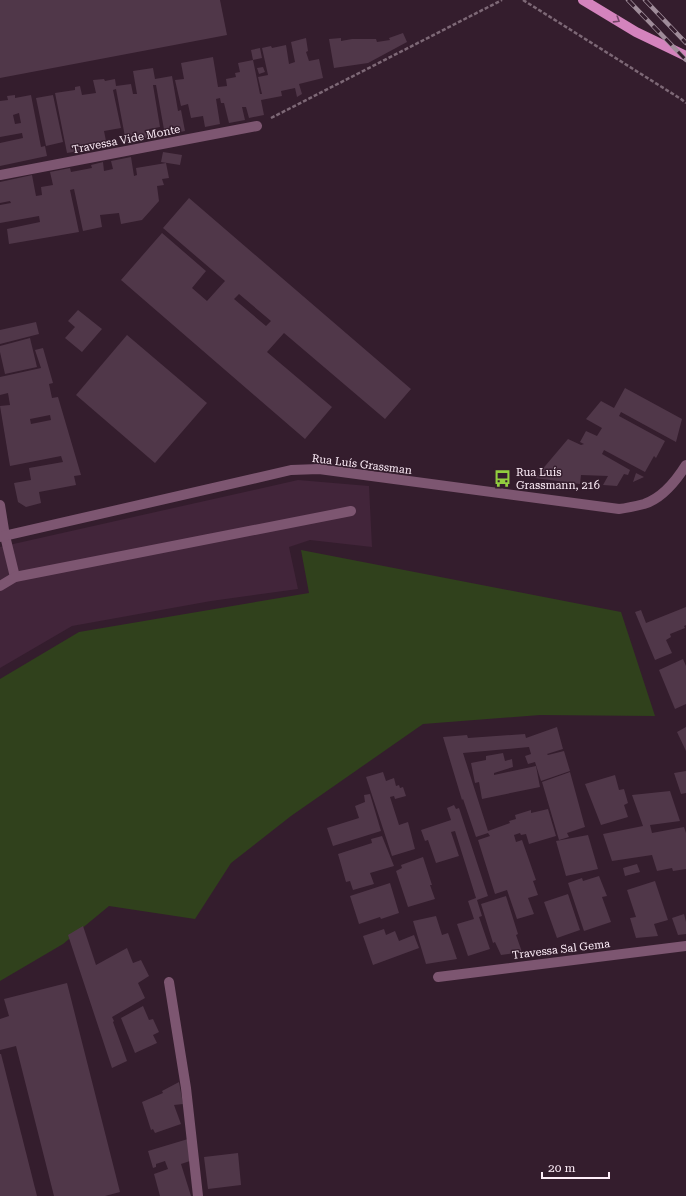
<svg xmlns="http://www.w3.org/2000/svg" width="686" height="1196" font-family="'Roboto Serif',serif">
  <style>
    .built { fill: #42253a }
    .green { fill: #30411c }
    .building { fill: #503749; fill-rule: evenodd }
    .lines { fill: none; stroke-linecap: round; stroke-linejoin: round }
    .path { stroke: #7d6876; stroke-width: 2.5; stroke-dasharray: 4 2; stroke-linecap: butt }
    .service { stroke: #7d5671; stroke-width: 10 }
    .minor { stroke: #7d5671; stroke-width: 10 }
    .primary { stroke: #d483bd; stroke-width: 10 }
    .rail-casing { stroke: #9f8c99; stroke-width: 4.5 }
    .rail { stroke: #341d2d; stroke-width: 3; stroke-dasharray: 9; stroke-linecap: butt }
    .oneway { stroke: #744667 }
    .labels { text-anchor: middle; stroke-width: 3; stroke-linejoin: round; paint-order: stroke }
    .street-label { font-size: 11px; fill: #feeef9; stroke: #341d2d }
    .poi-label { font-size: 11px; fill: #feeef9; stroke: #341d2d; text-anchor: start }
  </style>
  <rect width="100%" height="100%" fill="#341d2d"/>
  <path class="built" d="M 298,480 L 369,486 L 372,547 L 310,540 L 289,547 L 298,589 L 211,601 L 72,626 L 0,668 L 0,547 Z"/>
  <path class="green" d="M 301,550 L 621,612 L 655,716 L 540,715 L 423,724 L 291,816 L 231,863 L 195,919 L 109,906 L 63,944 L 0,981 L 0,679 L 79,632 L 309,593 Z"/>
  <g class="building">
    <path d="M 0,0 L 220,0 L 227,35 L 0,78 Z"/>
    <path d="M 403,33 L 407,42 L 368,63 L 334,68 L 329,39 L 341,38 L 341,41 L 352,39 L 376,39 L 377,42 L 390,40 L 389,38 Z"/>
    <path d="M 306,38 L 308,51 L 306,52 L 309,61 L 319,59 L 323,78 L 299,84 L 302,94 L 297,97 L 295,88 L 281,91 L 282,96 L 261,100 L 264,115 L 249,118 L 246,107 L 242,107 L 245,120 L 229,123 L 224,103 L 221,103 L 220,98 L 216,99 L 220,124 L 205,127 L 203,116 L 191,118 L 188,104 L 181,106 L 175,80 L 184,79 L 181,63 L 213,57 L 218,87 L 227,86 L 226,79 L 236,77 L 235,73 L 240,72 L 238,63 L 253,60 L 251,50 L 260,48 L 262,58 L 253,60 L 260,94 L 262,94 L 258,77 L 268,75 L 262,48 L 271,46 L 272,48 L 286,45 L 289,64 L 295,62 L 291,42 Z"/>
    <path d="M 263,67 L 265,72 L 259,74 L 257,68 Z"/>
    <path d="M 153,68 L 155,79 L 172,76 L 178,111 L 181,110 L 185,131 L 165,135 L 156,85 L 153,85 L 160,127 L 149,129 L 151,137 L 126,142 L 116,89 L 113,90 L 121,128 L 104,131 L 107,146 L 67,153 L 55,93 L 75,90 L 75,87 L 80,86 L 82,95 L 96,93 L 93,80 L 104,79 L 105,81 L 115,79 L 116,86 L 131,84 L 133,94 L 137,94 L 133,71 Z"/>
    <path d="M 15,95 L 15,98 L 31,95 L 41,147 L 45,146 L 47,156 L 0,166 L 0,143 L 23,138 L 22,133 L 0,137 L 0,101 L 8,100 L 7,96 ZM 19,113 L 21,123 L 15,124 L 13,115 Z"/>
    <path d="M 53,95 L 63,142 L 46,146 L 36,98 Z"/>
    <path d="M 163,152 L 182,155 L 180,165 L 161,162 Z"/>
    <path d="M 131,157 L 134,176 L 137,175 L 136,168 L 166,163 L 169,178 L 162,179 L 164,185 L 157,186 L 159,201 L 142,220 L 121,224 L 119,213 L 100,215 L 102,227 L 83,231 L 74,189 L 70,190 L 79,232 L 9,244 L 7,229 L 40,222 L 39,216 L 0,223 L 0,205 L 11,203 L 10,201 L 0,203 L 0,182 L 32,175 L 36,196 L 42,195 L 41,187 L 53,185 L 50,172 L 70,168 L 71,172 L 92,168 L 91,165 L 103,162 L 104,171 L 113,169 L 111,161 Z"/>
    <path d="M 189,198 L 411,389 L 385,419 L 284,333 L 267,352 L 332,407 L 305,439 L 121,280 L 162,233 L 206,271 L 192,288 L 207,301 L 225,281 L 163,228 ZM 239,294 L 271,321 L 266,326 L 234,299 Z"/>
    <path d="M 78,310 L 102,329 L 82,352 L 65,338 L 75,327 L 68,321 Z"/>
    <path d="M 36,322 L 39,334 L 0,344 L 0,330 Z"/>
    <path d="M 127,335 L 207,403 L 155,463 L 76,395 Z"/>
    <path d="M 30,338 L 37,367 L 5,374 L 0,352 L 0,346 Z"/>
    <path d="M 43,348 L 53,383 L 49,384 L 52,398 L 58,397 L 81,475 L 74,476 L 76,485 L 39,492 L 41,503 L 26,507 L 18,502 L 14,483 L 31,480 L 29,468 L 63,462 L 61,456 L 10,466 L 0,406 L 10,405 L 8,393 L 0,395 L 0,377 L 41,368 L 35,350 ZM 50,415 L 51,420 L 31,424 L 30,419 Z"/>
    <path d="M 625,388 L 682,419 L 676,442 L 621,412 L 619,416 L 665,441 L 656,458 L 654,456 L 645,472 L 604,450 L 602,454 L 630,470 L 628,475 L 624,474 L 617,486 L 603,485 L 608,476 L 581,475 L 580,484 L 535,478 L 568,439 L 581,445 L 584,444 L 580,442 L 586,431 L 597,436 L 602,428 L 586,419 L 601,401 L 614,408 Z"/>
    <path d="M 636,473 L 644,477 L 633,482 Z"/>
    <path d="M 686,607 L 686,625 L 684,626 L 685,628 L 670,634 L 671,637 L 666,640 L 672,653 L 655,660 L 635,612 L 641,610 L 646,623 Z"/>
    <path d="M 683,659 L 686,666 L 686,704 L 675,709 L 659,670 Z"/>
    <path d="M 557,727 L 563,749 L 547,754 L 548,755 L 564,751 L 570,771 L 541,781 L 535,762 L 528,764 L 525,756 L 531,754 L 529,747 L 463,753 L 488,831 L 510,823 L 509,821 L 516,819 L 515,815 L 531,810 L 531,813 L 548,809 L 556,836 L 529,844 L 526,834 L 521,835 L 520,833 L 514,835 L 516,842 L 522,840 L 536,880 L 533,881 L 538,895 L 528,898 L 534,914 L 517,919 L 507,890 L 495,894 L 478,840 L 490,836 L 488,833 L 476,837 L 463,799 L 462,800 L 443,737 L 467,735 L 468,738 L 525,734 L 526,738 Z"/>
    <path d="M 686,727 L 686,751 L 677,732 Z"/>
    <path d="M 503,753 L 505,761 L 512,759 L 513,767 L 494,773 L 494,775 L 536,766 L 540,787 L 482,799 L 479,782 L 475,783 L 471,763 L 486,760 L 486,756 Z"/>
    <path d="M 686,771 L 686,793 L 681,794 L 674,773 Z"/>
    <path d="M 383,772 L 386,781 L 394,778 L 396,786 L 399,785 L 400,788 L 403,787 L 406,796 L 395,799 L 394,796 L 390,797 L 399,825 L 408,822 L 415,849 L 392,856 L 366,777 Z"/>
    <path d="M 570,772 L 585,827 L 567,833 L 569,837 L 559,840 L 542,782 Z"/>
    <path d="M 615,775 L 619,790 L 624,789 L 628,803 L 624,805 L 628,817 L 601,825 L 585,784 Z"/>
    <path d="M 670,791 L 680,821 L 650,825 L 652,833 L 684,827 L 686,833 L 686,869 L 673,871 L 672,868 L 657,871 L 652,855 L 612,861 L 603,834 L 643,826 L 632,795 Z"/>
    <path d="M 370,794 L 381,831 L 333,846 L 327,828 L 359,818 L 355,806 L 365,802 L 364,795 Z"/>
    <path d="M 454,805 L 456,809 L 459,808 L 488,896 L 477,900 L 482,916 L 479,917 L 490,949 L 468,956 L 457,924 L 474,919 L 468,901 L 476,898 L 455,831 L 451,832 L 459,856 L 436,863 L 428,840 L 425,841 L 421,830 L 451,820 L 447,808 Z"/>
    <path d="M 588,835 L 598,869 L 566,876 L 556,841 Z"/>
    <path d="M 382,836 L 394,866 L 370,873 L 374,884 L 353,890 L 350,881 L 346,882 L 338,854 L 372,843 L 371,839 Z"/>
    <path d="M 423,857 L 432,885 L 430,885 L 435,899 L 408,907 L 396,871 L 402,868 L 401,865 Z"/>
    <path d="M 637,864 L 640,872 L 625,876 L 623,868 Z"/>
    <path d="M 599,876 L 607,896 L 602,897 L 611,922 L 584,931 L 568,883 L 582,878 L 583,881 Z"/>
    <path d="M 655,881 L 668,920 L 654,924 L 658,936 L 636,938 L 630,918 L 636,917 L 627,890 Z"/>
    <path d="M 390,883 L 399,913 L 381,919 L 380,917 L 359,924 L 350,896 Z"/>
    <path d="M 568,894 L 580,930 L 557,938 L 544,902 Z"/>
    <path d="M 506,896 L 518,934 L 516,935 L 522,952 L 501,955 L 495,942 L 493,943 L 481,904 Z"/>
    <path d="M 684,914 L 686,922 L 686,934 L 678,935 L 672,918 Z"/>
    <path d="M 436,916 L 442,935 L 448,933 L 457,959 L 426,964 L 413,921 Z"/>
    <path d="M 83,926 L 96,965 L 127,948 L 133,963 L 141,960 L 149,976 L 138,983 L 145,998 L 112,1017 L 114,1021 L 113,1022 L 127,1061 L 112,1068 L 68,935 Z"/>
    <path d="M 384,929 L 386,935 L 395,931 L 399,941 L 414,935 L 419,948 L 373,965 L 363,936 Z"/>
    <path d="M 67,983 L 120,1192 L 105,1196 L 54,1196 L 16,1046 L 0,1050 L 0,1019 L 9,1016 L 4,999 Z"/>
    <path d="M 143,1006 L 149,1020 L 153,1019 L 159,1032 L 153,1035 L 157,1043 L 135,1053 L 121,1018 Z"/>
    <path d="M 0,1054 L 1,1054 L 37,1196 L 0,1196 Z"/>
    <path d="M 179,1082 L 183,1104 L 174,1105 L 181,1124 L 155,1133 L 153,1129 L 151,1130 L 142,1102 L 163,1093 L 162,1091 Z"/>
    <path d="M 188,1139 L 190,1161 L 181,1164 L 191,1196 L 160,1196 L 154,1174 L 168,1169 L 165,1161 L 156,1164 L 156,1167 L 153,1168 L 148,1151 Z"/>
    <path d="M 238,1153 L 241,1185 L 208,1189 L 204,1157 Z"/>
  </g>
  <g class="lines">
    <g class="path">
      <path d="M 523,0 L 681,99 L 686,103"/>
      <path d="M 271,118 L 502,0"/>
    </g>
    <g class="service">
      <path d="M 5,536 L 15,577"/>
      <path d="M 0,586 L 15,577 L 351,511"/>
    </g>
    <g class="minor">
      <path d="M 0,175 L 257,126"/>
      <path d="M 0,505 L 5,536"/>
      <path d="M 0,537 L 291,470 L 319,469 L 619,509 C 627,508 636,506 644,504 C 663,498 676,481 686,465"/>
      <path d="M 438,977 L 686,946"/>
      <path d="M 169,982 L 186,1088 L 198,1196"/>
    </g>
    <path class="primary" d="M 583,0 L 636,32 L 686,56"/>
    <defs>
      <g id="rail">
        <path d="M 628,0 L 686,60"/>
        <path d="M 645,0 L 686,43"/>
      </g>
    </defs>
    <use href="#rail" class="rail-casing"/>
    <use href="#rail" class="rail"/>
  </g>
  <defs><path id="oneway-chevron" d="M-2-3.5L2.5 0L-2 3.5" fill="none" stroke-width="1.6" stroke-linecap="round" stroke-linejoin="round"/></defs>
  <use class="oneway" href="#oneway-chevron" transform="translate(617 20) rotate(32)"/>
  <defs>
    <symbol id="bus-bare" viewBox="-9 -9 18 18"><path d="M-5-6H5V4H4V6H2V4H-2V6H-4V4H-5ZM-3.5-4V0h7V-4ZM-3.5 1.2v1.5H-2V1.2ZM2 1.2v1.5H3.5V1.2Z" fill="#92cd3f" stroke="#341d2d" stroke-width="2.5" paint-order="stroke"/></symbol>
  </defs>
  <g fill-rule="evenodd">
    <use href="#bus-bare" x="490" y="466" width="25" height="25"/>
  </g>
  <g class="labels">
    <g class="street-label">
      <text transform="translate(126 139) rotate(-11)" y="4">Travessa Vide Monte</text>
      <text transform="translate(362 464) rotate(7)" y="4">Rua Luís Grassman</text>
      <text transform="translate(561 949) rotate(-7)" y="4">Travessa Sal Gema</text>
    </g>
    <g class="poi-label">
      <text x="516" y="476">Rua Luís<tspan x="516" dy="13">Grassmann, 216</tspan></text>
    </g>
  </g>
  <path d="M542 1172v6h67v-6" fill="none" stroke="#feeef9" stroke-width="2"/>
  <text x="548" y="1172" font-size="12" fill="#feeef9" stroke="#341d2d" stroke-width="3" paint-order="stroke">20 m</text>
</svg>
